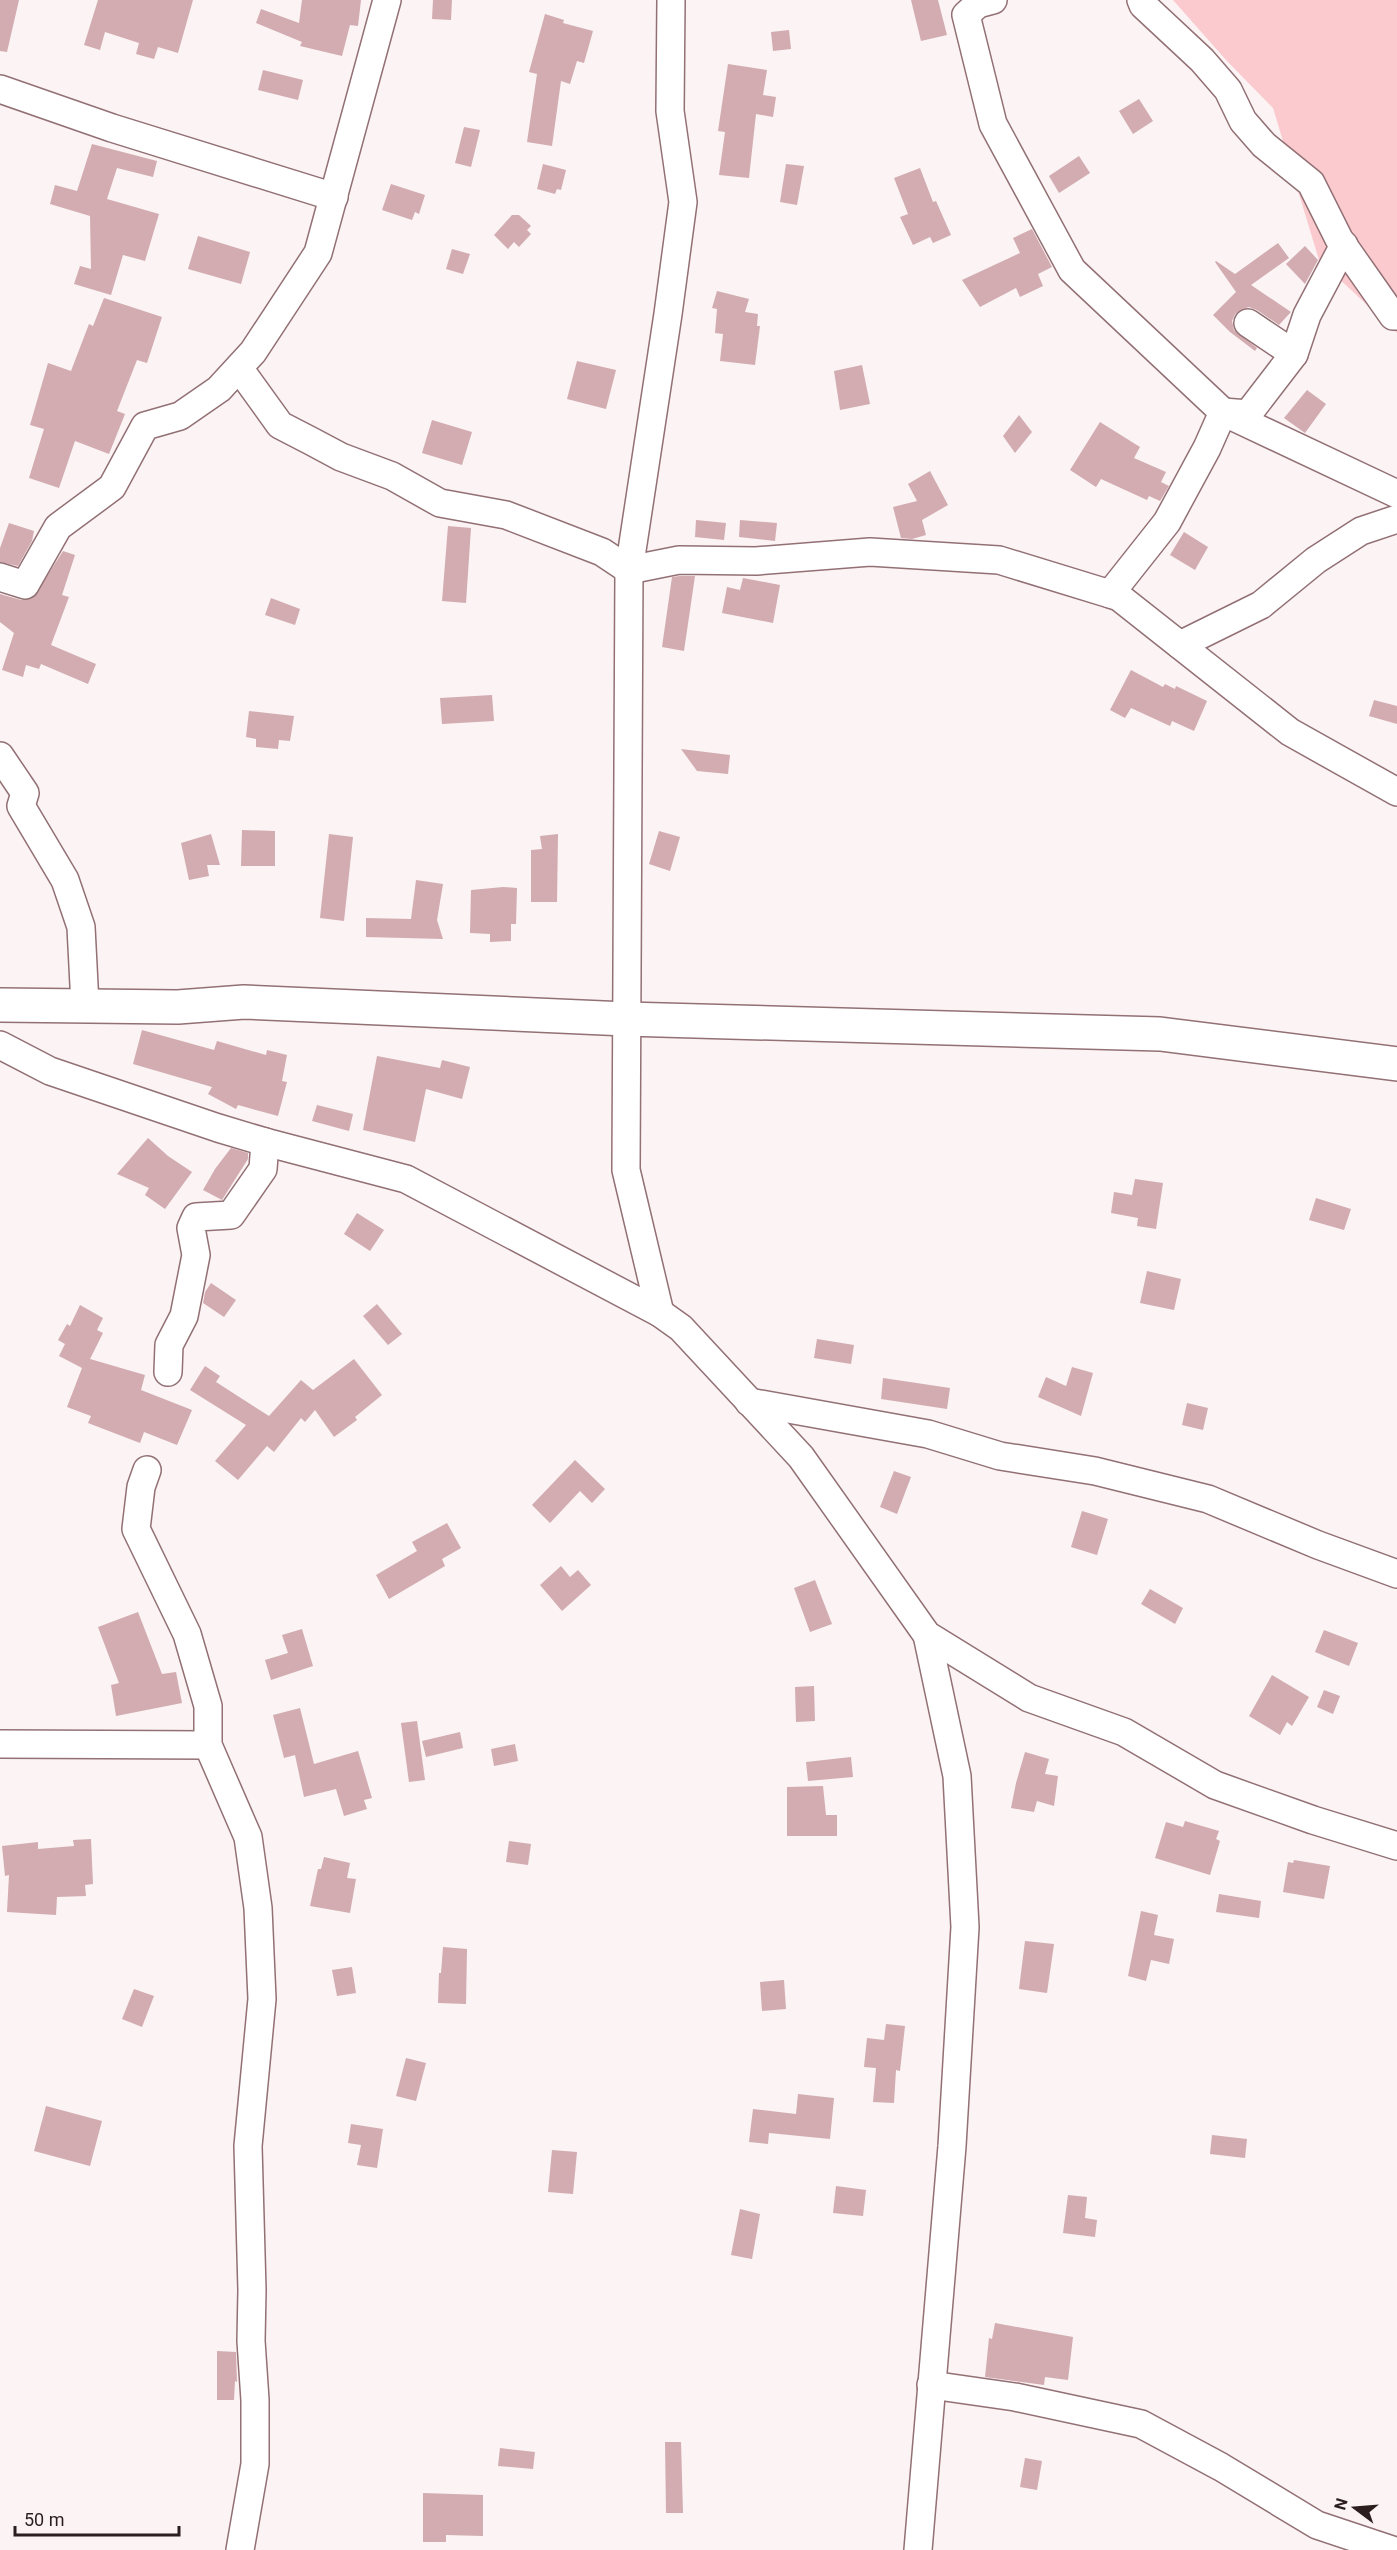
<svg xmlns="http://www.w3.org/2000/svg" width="1397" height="2550" font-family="Roboto,sans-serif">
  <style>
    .green { fill: #facacf }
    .building { fill: #d2acb0 }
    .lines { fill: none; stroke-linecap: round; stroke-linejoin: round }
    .street-casing { stroke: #927074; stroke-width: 30 }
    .secondary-casing { stroke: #927074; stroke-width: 36 }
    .street { stroke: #fff; stroke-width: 27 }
    .secondary { stroke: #fff; stroke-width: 33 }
  </style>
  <rect width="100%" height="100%" fill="#fbf3f4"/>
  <path class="green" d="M 1173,0 L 1397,0 L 1397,333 L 1319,260 L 1273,108 L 1226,60 Z"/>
  <g class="building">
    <path d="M 0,0 L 19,0 L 7,52 L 0,51 Z"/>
    <path d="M 98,0 L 193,0 L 178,53 L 158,47 L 154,59 L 136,54 L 139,43 L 105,32 L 100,50 L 84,45 Z"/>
    <path d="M 302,0 L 361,0 L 358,26 L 350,25 L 342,56 L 300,46 L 302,42 L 256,23 L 261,9 L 299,23 Z"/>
    <path d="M 433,0 L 452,0 L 451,20 L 432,19 Z"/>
    <path d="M 911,0 L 938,0 L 947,35 L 921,41 Z"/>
    <path d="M 545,14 L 564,20 L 563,23 L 593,31 L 584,63 L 577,61 L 570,84 L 561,81 L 552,146 L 527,142 L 537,74 L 529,72 Z"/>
    <path d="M 789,30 L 791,49 L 773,51 L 771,32 Z"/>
    <path d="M 728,64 L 767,70 L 763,95 L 776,97 L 773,117 L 756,114 L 749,178 L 719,175 L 725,132 L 718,131 Z"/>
    <path d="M 263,70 L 303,80 L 298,100 L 258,90 Z"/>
    <path d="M 1139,99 L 1153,121 L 1133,134 L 1119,111 Z"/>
    <path d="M 464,127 L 480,130 L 471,167 L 455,163 Z"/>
    <path d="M 92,144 L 157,161 L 153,177 L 117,168 L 107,199 L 159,214 L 145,261 L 123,255 L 111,295 L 74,284 L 80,266 L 91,269 L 90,216 L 50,204 L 55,185 L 77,191 Z"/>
    <path d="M 1079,156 L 1090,173 L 1059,193 L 1049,176 Z"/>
    <path d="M 543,164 L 566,170 L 561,190 L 557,189 L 555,194 L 537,189 Z"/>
    <path d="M 786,164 L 804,166 L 797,205 L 780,202 Z"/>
    <path d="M 920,168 L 933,202 L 936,201 L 951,235 L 933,243 L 930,237 L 913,245 L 900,217 L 908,214 L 894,178 Z"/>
    <path d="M 391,184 L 425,195 L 419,214 L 415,212 L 412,220 L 382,210 Z"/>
    <path d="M 512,215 L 519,215 L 531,226 L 527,230 L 531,234 L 519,247 L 514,242 L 508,249 L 494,235 Z"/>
    <path d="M 1032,229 L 1052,267 L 1038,274 L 1043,286 L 1020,297 L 1016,288 L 980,307 L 962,280 L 1020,253 L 1013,238 Z"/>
    <path d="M 198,236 L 250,252 L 241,284 L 188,269 Z"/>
    <path d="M 1278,243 L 1289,258 L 1251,285 L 1291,312 L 1279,325 L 1257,310 L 1249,307 L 1242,309 L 1235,314 L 1232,321 L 1234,330 L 1257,348 L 1255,351 L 1230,332 L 1213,315 L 1236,292 L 1215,262 L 1216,261 L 1235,274 Z"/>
    <path d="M 1305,246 L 1318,260 L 1305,284 L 1286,264 Z"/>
    <path d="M 452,249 L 470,254 L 463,274 L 446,269 Z"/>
    <path d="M 717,291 L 749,299 L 745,312 L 758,314 L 757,326 L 760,326 L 755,365 L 720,361 L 723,334 L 715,333 L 717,309 L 712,308 Z"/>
    <path d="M 104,298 L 162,317 L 147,363 L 137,360 L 117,411 L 125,414 L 109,454 L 75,441 L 59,488 L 29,478 L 44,429 L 30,425 L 48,363 L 71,371 L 89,324 L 93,326 Z"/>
    <path d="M 577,361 L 616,370 L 606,409 L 567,399 Z"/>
    <path d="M 862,365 L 870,404 L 840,410 L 834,371 Z"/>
    <path d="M 1307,390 L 1326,404 L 1305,433 L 1284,418 Z"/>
    <path d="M 1019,415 L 1032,432 L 1015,453 L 1003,436 Z"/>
    <path d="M 432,420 L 472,432 L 462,465 L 422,453 Z"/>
    <path d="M 1100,422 L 1140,447 L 1134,458 L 1166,472 L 1161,482 L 1169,486 L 1160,501 L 1149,496 L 1147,500 L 1101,479 L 1096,487 L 1070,470 Z"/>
    <path d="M 930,471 L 948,505 L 922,520 L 926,535 L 912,539 L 901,538 L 893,507 L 917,501 L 908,484 Z"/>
    <path d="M 696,520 L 726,523 L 724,540 L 695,537 Z"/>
    <path d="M 740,520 L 777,523 L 775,541 L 739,537 Z"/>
    <path d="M 9,523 L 34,531 L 32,541 L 18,566 L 0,562 L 0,548 Z"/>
    <path d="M 448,526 L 471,528 L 466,603 L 442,601 Z"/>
    <path d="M 1184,532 L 1208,547 L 1195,570 L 1170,555 Z"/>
    <path d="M 63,551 L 75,555 L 62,595 L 69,597 L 51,645 L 96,664 L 88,684 L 41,664 L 39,669 L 26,665 L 23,677 L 2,670 L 14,633 L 0,622 L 0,594 L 21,600 L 33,598 Z"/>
    <path d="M 680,576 L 695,576 L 684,651 L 662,647 L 672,577 Z"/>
    <path d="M 743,578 L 780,585 L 773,623 L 722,613 L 727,587 L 740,590 Z"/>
    <path d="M 271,598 L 300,609 L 295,625 L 265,615 Z"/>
    <path d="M 1131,670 L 1163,687 L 1165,684 L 1175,689 L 1176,686 L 1207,701 L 1194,731 L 1172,721 L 1170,726 L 1131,708 L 1125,718 L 1110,710 Z"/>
    <path d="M 492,695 L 494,721 L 442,724 L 440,698 Z"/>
    <path d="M 1374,700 L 1397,706 L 1397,724 L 1369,716 Z"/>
    <path d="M 249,711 L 294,716 L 290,741 L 279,740 L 278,749 L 256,747 L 256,739 L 246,737 Z"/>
    <path d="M 681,749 L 730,755 L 728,774 L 697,771 Z"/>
    <path d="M 242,830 L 275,831 L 275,866 L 241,866 Z"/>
    <path d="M 659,831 L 680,837 L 670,871 L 649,864 Z"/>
    <path d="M 211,834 L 220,865 L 207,865 L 209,876 L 189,880 L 181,843 Z"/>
    <path d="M 329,834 L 353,837 L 344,921 L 320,918 Z"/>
    <path d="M 558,834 L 557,902 L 531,902 L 531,850 L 542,849 L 540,836 Z"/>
    <path d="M 416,880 L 443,884 L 437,920 L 443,939 L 366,937 L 366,918 L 411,919 Z"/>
    <path d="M 503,887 L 517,888 L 516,924 L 511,924 L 511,941 L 490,942 L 490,934 L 470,933 L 471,890 Z"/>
    <path d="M 142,1030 L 214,1050 L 217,1041 L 266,1055 L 267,1050 L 287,1055 L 282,1081 L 287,1082 L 278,1116 L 238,1105 L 236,1109 L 208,1094 L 212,1087 L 133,1064 Z"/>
    <path d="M 377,1056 L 440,1068 L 442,1060 L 470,1067 L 462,1099 L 426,1089 L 415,1142 L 363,1130 Z"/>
    <path d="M 317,1105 L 353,1114 L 349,1131 L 312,1121 Z"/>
    <path d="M 148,1138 L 168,1156 L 192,1172 L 165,1209 L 145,1195 L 149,1188 L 117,1174 Z"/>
    <path d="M 231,1148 L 248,1153 L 248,1159 L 222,1200 L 203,1190 L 215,1169 Z"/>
    <path d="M 1135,1179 L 1163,1183 L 1156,1229 L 1137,1226 L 1138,1218 L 1111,1213 L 1114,1192 L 1132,1195 Z"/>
    <path d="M 1316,1198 L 1351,1209 L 1344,1230 L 1309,1220 Z"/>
    <path d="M 357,1213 L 384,1230 L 370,1251 L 344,1234 Z"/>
    <path d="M 1147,1271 L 1181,1279 L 1174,1310 L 1140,1303 Z"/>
    <path d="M 211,1283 L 236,1300 L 224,1317 L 203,1303 L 205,1292 Z"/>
    <path d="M 377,1304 L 402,1334 L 388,1345 L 363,1316 Z"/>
    <path d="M 80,1305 L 103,1318 L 97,1330 L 103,1333 L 90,1359 L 145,1375 L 141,1390 L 192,1410 L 177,1445 L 144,1432 L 140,1443 L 88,1423 L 91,1416 L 67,1407 L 82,1368 L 59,1356 L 65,1344 L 58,1340 L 67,1324 L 70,1326 Z"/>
    <path d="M 817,1339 L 854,1345 L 851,1364 L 814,1358 Z"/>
    <path d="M 354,1359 L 382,1395 L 355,1417 L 357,1420 L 334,1437 L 315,1410 L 305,1422 L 301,1418 L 274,1452 L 267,1446 L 238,1480 L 215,1461 L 246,1425 L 190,1390 L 205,1366 L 220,1376 L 216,1382 L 269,1416 L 301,1380 L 313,1390 Z"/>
    <path d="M 1072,1367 L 1093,1373 L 1081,1416 L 1038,1397 L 1046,1377 L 1066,1386 Z"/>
    <path d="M 883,1378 L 950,1388 L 947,1409 L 881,1399 Z"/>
    <path d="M 1187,1403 L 1208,1408 L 1203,1430 L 1182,1425 Z"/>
    <path d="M 575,1460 L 605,1489 L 592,1503 L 580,1491 L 550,1523 L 532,1505 Z"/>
    <path d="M 894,1471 L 911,1477 L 897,1514 L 880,1507 Z"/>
    <path d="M 1082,1511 L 1108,1519 L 1097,1555 L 1071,1547 Z"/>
    <path d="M 447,1523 L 461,1548 L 442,1559 L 445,1566 L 389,1599 L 376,1575 L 417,1551 L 412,1542 Z"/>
    <path d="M 561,1566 L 570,1577 L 578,1570 L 591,1585 L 562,1611 L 540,1585 Z"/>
    <path d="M 815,1580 L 832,1624 L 810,1632 L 794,1588 Z"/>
    <path d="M 1150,1589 L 1183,1608 L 1175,1624 L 1141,1604 Z"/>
    <path d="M 138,1612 L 162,1674 L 176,1672 L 182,1703 L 116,1716 L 111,1685 L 119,1683 L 98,1627 Z"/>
    <path d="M 302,1629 L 313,1666 L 271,1680 L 265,1660 L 288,1653 L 282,1635 Z"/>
    <path d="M 1324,1630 L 1358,1643 L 1349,1666 L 1315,1652 Z"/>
    <path d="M 1272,1675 L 1309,1697 L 1292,1726 L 1287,1722 L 1280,1735 L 1249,1716 Z"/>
    <path d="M 814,1686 L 815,1721 L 796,1722 L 795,1687 Z"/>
    <path d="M 1324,1690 L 1340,1696 L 1333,1714 L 1317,1707 Z"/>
    <path d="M 300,1708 L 314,1764 L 358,1751 L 372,1798 L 364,1800 L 367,1809 L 344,1816 L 336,1789 L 304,1797 L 295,1755 L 284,1758 L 273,1715 Z"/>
    <path d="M 417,1721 L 425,1780 L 409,1782 L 401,1723 Z"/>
    <path d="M 460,1732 L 463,1748 L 426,1757 L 422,1741 Z"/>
    <path d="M 515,1744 L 518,1761 L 494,1766 L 491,1749 Z"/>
    <path d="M 1025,1752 L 1049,1759 L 1045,1774 L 1058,1776 L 1054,1806 L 1037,1801 L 1034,1812 L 1011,1808 L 1016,1783 Z"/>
    <path d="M 851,1757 L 853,1777 L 808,1781 L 806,1762 Z"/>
    <path d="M 823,1786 L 826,1815 L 837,1815 L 837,1836 L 787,1836 L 787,1787 Z"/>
    <path d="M 1185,1821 L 1219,1831 L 1216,1839 L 1220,1841 L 1210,1875 L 1155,1858 L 1166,1822 L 1183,1827 Z"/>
    <path d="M 91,1839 L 93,1884 L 85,1885 L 86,1896 L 57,1897 L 56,1915 L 7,1912 L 9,1875 L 5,1876 L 2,1846 L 38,1842 L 38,1849 L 74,1846 L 73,1840 Z"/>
    <path d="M 509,1841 L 531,1844 L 528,1865 L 506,1862 Z"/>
    <path d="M 324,1857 L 350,1863 L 347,1878 L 356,1879 L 350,1913 L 310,1906 L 318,1869 L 321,1869 Z"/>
    <path d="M 1294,1860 L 1330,1866 L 1324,1899 L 1283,1892 L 1288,1862 L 1293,1863 Z"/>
    <path d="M 1219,1894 L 1261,1901 L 1259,1918 L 1216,1912 Z"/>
    <path d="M 1141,1911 L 1158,1915 L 1154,1935 L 1174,1939 L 1169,1964 L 1151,1960 L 1146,1981 L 1128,1976 Z"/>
    <path d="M 1025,1941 L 1054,1944 L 1047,1993 L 1019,1989 Z"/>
    <path d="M 443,1947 L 467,1949 L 466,2004 L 438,2003 L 439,1973 L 441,1973 Z"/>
    <path d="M 352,1967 L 356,1993 L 337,1996 L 332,1970 Z"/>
    <path d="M 784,1980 L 786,2009 L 762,2011 L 760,1982 Z"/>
    <path d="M 134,1989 L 154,1996 L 142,2027 L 122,2019 Z"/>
    <path d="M 886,2024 L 905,2026 L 900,2071 L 896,2070 L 894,2103 L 873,2102 L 876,2068 L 864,2067 L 867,2038 L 884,2040 Z"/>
    <path d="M 406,2058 L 426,2063 L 416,2101 L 396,2096 Z"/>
    <path d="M 798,2094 L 834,2098 L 830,2139 L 769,2133 L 768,2144 L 749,2142 L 753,2109 L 796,2114 Z"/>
    <path d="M 46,2106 L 102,2121 L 90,2166 L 34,2151 Z"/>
    <path d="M 351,2124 L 383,2129 L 377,2168 L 357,2165 L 361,2145 L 348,2143 Z"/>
    <path d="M 1212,2135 L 1247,2139 L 1245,2158 L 1210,2154 Z"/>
    <path d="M 552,2150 L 577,2152 L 573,2194 L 548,2192 Z"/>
    <path d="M 836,2186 L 866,2190 L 863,2216 L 833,2213 Z"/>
    <path d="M 1068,2195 L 1087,2197 L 1085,2218 L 1097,2220 L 1095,2237 L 1063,2233 Z"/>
    <path d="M 740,2209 L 760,2214 L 752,2259 L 731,2255 Z"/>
    <path d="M 995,2323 L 1073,2337 L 1068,2380 L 1045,2377 L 1044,2385 L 985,2377 L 989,2338 L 992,2339 Z"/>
    <path d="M 217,2351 L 236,2352 L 237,2382 L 235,2381 L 234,2400 L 217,2400 Z"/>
    <path d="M 665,2442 L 681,2442 L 683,2513 L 666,2513 Z"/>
    <path d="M 500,2448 L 535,2452 L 533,2469 L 498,2466 Z"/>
    <path d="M 1025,2458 L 1042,2461 L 1037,2490 L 1020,2487 Z"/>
    <path d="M 423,2493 L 483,2495 L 483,2536 L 446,2535 L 446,2542 L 423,2542 Z"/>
  </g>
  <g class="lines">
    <defs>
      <g id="street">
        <path d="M 993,0 L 978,4 L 966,15 L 993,124 L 1072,270 L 1223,412 L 1397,494"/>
        <path d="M 1141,0 L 1143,5 L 1202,60 L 1228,90 L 1243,121 L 1264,145 L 1311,183 L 1339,239 L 1393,316 L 1397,316"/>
        <path d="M 0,89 L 112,128 L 334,197"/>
        <path d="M 1294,354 L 1307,315 L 1344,245"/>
        <path d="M 239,368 L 280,425 L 311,441 L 341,457 L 392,476 L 440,503 L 506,515 L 602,552 L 629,570 L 679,560 L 756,561 L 870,552 L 999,560 L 1110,594 L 1119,597 L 1290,732 L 1397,792"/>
        <path d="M 0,577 L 25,585 L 58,527 L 112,487 L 145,426 L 180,416 L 219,389 L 253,352 L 318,253 L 387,0"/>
        <path d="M 1110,594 L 1167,522 L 1207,448 L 1223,412 L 1248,414 L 1294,354 L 1248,323"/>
        <path d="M 1180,645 L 1261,605 L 1316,560 L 1361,531 L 1397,519"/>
        <path d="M 0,756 L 25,793 L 21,806 L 65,880 L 81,927 L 85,1005"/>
        <path d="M 0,1045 L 50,1071 L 218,1128 L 265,1142 L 406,1179 L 660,1313 L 681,1328 L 801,1457 L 927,1635 L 1029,1698 L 1124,1732 L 1215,1785 L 1313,1820 L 1397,1846"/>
        <path d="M 660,1313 L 626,1170 L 629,570 L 668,314 L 683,202 L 670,111 L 671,0"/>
        <path d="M 168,1372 L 169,1345 L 184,1316 L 196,1255 L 191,1228 L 196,1217 L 231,1215 L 263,1169 L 265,1142"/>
        <path d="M 749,1402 L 928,1434 L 1000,1456 L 1095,1471 L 1208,1499 L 1318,1545 L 1397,1574"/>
        <path d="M 147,1470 L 141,1487 L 136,1529 L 187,1634 L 208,1706 L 208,1745 L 248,1837 L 258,1908 L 262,1999 L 248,2146 L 252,2290 L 251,2341 L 255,2400 L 255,2464 L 240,2550"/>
        <path d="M 0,1744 L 208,1745"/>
        <path d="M 931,2385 L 1015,2397 L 1141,2424 L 1221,2467 L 1317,2525 L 1392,2550"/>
        <path d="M 918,2550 L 952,2146 L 965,1927 L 957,1776 L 927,1635"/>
      </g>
      <path id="secondary" d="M 0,1005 L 178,1007 L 244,1002 L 626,1019 L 1160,1034 L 1397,1064"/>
    </defs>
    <use href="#street" class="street-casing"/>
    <use href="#secondary" class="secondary-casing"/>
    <use href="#street" class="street"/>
    <use href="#secondary" class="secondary"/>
  </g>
  <g transform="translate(1355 2508) rotate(286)" stroke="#fbf3f4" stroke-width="4.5" paint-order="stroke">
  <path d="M0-4.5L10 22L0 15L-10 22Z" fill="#2c1e1f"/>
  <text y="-9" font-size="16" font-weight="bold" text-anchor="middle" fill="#2c1e1f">N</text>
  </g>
  <path d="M15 2526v9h164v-9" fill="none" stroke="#2c1e1f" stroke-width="3"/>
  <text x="24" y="2526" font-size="18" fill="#2c1e1f" stroke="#fbf3f4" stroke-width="4.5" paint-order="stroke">50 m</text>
</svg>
